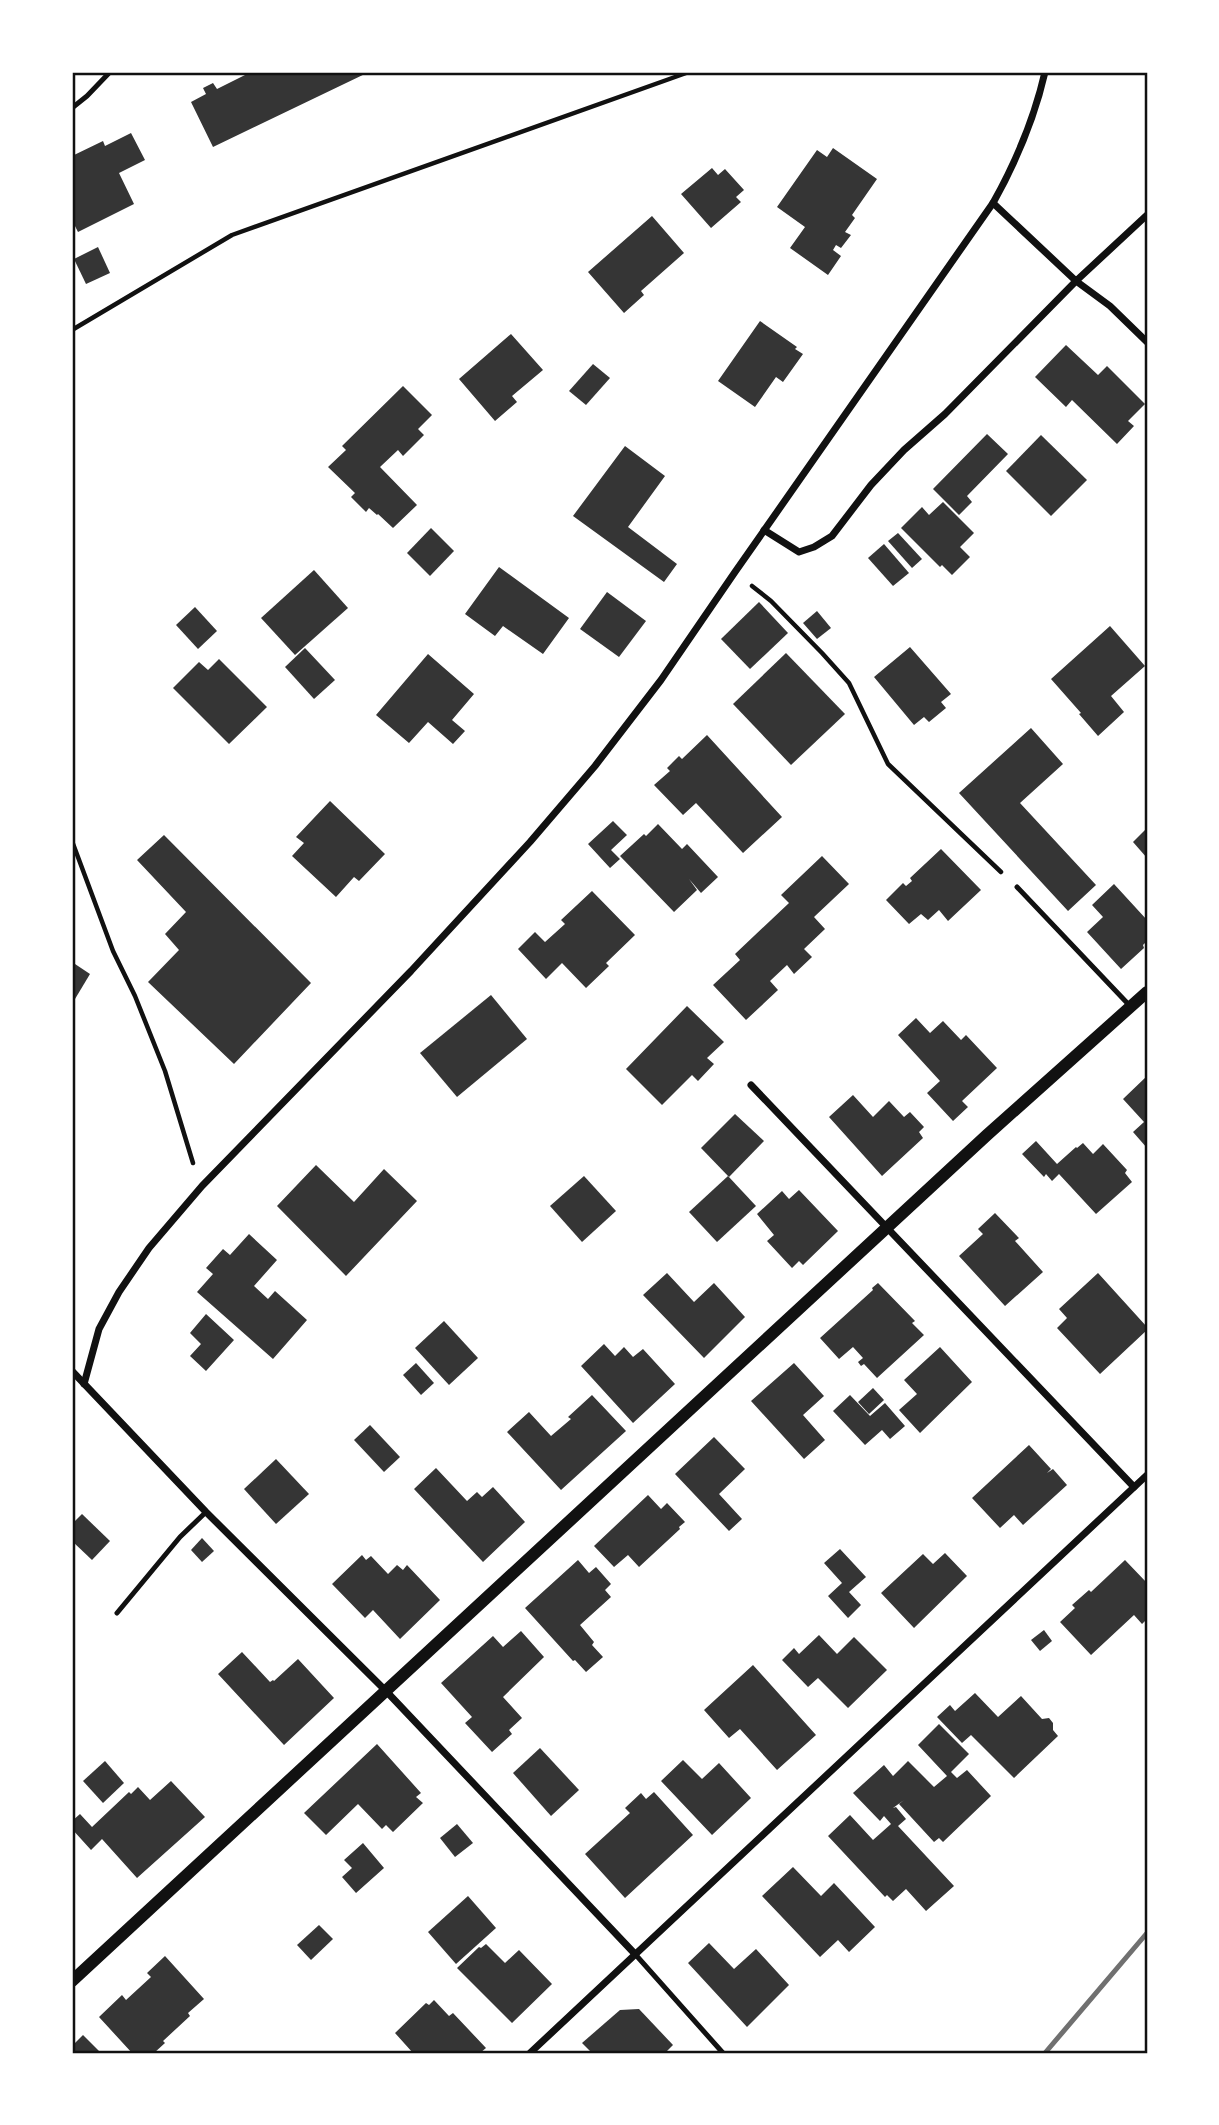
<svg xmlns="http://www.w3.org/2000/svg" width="1219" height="2125" font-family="Rubik,sans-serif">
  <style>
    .building { fill: #353535 }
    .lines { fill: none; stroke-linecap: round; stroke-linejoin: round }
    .path { stroke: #111; stroke-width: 4.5 }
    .service { stroke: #111; stroke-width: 5 }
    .minor { stroke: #111; stroke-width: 7 }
    .tertiary { stroke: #111; stroke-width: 12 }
    .rail { stroke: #707070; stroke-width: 5 }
    .neatline { fill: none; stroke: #111; stroke-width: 2.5 }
  </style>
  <rect width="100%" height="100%" fill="#fff"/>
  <g class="building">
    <path d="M 243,72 L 369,72 L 213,147 L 191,102 L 206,94 L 203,88 L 213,83 L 217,89 L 245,75 Z"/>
    <path d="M 131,133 L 145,160 L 119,173 L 134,204 L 78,232 L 72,220 L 72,156 L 103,141 L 105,146 Z"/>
    <path d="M 833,148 L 877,179 L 852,215 L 855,218 L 845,232 L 851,235 L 841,248 L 836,245 L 833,250 L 841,256 L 828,275 L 790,248 L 805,227 L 777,207 L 817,150 L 827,157 Z"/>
    <path d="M 712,168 L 718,175 L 725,169 L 744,190 L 736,197 L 741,202 L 711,228 L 681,194 Z"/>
    <path d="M 652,216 L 684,253 L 641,291 L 644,295 L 624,313 L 588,272 Z"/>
    <path d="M 98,247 L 110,273 L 86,284 L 74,259 Z"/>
    <path d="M 760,321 L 797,347 L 795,349 L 803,354 L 783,382 L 776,377 L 755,407 L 718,381 Z"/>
    <path d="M 511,334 L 543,370 L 512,396 L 517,402 L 495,421 L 459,379 Z"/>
    <path d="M 1066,345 L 1098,375 L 1107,366 L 1145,404 L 1128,421 L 1134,426 L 1117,444 L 1072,400 L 1066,407 L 1035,377 Z"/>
    <path d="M 593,364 L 610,378 L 586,405 L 569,391 Z"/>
    <path d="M 403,386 L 432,415 L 418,429 L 424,435 L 403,456 L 398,450 L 380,467 L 417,505 L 393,528 L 378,514 L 377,515 L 369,508 L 366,512 L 351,497 L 355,493 L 328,467 L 346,450 L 342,446 Z"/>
    <path d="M 987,434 L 1008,454 L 967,496 L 972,502 L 959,515 L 933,489 Z"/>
    <path d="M 1041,435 L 1087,480 L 1051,516 L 1006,471 Z"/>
    <path d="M 625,446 L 665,476 L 628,527 L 677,564 L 664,582 L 573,516 Z"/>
    <path d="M 943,502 L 974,533 L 960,547 L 970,557 L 952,575 L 942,565 L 940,567 L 901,528 L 922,507 L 929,515 Z"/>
    <path d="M 431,528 L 454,551 L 430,576 L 407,553 Z"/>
    <path d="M 898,533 L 922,559 L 912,568 L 888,541 Z"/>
    <path d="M 884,544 L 909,573 L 893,586 L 868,558 Z"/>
    <path d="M 499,567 L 569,618 L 543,654 L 503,626 L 495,636 L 465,614 Z"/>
    <path d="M 314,570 L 348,608 L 295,655 L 261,618 Z"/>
    <path d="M 607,592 L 646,621 L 619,657 L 580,629 Z"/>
    <path d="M 759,602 L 788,633 L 750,669 L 721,639 Z"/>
    <path d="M 195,607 L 217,631 L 198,649 L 176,625 Z"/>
    <path d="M 817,611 L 831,628 L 817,639 L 803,623 Z"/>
    <path d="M 1110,626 L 1145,666 L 1111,696 L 1124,712 L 1098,736 L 1079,714 L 1081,713 L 1051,679 Z"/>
    <path d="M 910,647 L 951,694 L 941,702 L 946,708 L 929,722 L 924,717 L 914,725 L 874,677 Z"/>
    <path d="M 305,648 L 335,680 L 314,699 L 285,667 Z"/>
    <path d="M 786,653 L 845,714 L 791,765 L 733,704 Z"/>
    <path d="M 428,654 L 474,694 L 452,720 L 465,731 L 453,744 L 428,722 L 409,743 L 376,715 Z"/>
    <path d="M 219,659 L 267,707 L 229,744 L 173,688 L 199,662 L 208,670 Z"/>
    <path d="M 1031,728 L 1063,764 L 1020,803 L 1096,885 L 1068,911 L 959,793 Z"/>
    <path d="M 707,735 L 782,817 L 743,853 L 696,803 L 683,815 L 654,785 L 670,771 L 667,768 L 679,756 L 682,759 Z"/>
    <path d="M 330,801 L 385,854 L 359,881 L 354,877 L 336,897 L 292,856 L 304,843 L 296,837 Z"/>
    <path d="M 613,821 L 627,835 L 611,850 L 620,859 L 610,868 L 588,844 Z"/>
    <path d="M 658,824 L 682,849 L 687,844 L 718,877 L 701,893 L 689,879 L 697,890 L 674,912 L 620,856 L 644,834 L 646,836 Z"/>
    <path d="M 1147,828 L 1147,858 L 1133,842 Z"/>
    <path d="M 164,835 L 311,983 L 234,1064 L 148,982 L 179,950 L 165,934 L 186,912 L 137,860 Z"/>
    <path d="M 941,849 L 981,890 L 948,921 L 939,910 L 928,920 L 921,914 L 909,924 L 886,900 L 903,883 L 906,886 L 912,881 L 910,878 Z"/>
    <path d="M 822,856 L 849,884 L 814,917 L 825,929 L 804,949 L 812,957 L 794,974 L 787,965 L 770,981 L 778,990 L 746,1020 L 713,985 L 740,960 L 735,954 L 789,903 L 781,895 Z"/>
    <path d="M 1114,884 L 1147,920 L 1147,941 L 1143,945 L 1144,948 L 1121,969 L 1087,932 L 1103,917 L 1092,905 Z"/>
    <path d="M 592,891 L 635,935 L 606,963 L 609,966 L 586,988 L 562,963 L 546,979 L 518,949 L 535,932 L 545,942 L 565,924 L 561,920 Z"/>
    <path d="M 72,962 L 90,974 L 72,1004 Z"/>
    <path d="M 491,995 L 527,1039 L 457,1097 L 420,1053 Z"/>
    <path d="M 687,1006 L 724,1042 L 707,1058 L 714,1064 L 698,1081 L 692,1075 L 662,1105 L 626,1069 Z"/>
    <path d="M 916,1018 L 930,1033 L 943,1021 L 961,1040 L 966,1035 L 997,1068 L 962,1101 L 968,1107 L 953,1121 L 927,1093 L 940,1081 L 898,1035 Z"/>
    <path d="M 1147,1076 L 1147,1148 L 1133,1132 L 1144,1122 L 1123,1099 Z"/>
    <path d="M 853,1095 L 873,1117 L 889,1101 L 904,1117 L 910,1112 L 924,1127 L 919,1132 L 923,1138 L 882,1176 L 829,1117 Z"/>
    <path d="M 735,1114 L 764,1141 L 729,1177 L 701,1148 Z"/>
    <path d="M 1036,1141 L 1057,1164 L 1076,1147 L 1077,1148 L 1083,1143 L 1093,1154 L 1103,1144 L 1127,1170 L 1125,1173 L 1132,1182 L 1096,1214 L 1059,1174 L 1052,1181 L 1046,1174 L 1044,1177 L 1022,1154 Z"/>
    <path d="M 316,1165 L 354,1202 L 384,1169 L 417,1201 L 346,1276 L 277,1206 Z"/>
    <path d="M 584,1176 L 616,1211 L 582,1242 L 550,1206 Z"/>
    <path d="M 728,1176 L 756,1206 L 717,1242 L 689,1212 Z"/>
    <path d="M 799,1190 L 838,1231 L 803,1265 L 799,1261 L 792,1268 L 767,1241 L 774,1235 L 757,1214 L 782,1191 L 789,1199 Z"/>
    <path d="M 995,1213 L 1019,1238 L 1015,1241 L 1043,1272 L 1005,1306 L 959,1256 L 983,1234 L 978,1229 Z"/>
    <path d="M 249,1234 L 277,1260 L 254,1286 L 268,1299 L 275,1291 L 307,1320 L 273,1359 L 197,1292 L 213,1274 L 206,1268 L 223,1249 L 230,1255 Z"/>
    <path d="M 667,1273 L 694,1302 L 714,1283 L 745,1317 L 704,1358 L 643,1295 Z"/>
    <path d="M 1098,1273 L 1147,1327 L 1147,1330 L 1100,1374 L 1057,1328 L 1067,1318 L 1059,1309 Z"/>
    <path d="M 878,1283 L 915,1321 L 912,1323 L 924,1335 L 877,1378 L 864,1364 L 861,1366 L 858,1362 L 863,1358 L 853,1347 L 839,1359 L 820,1338 L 873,1290 L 872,1288 Z"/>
    <path d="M 206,1314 L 234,1340 L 206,1371 L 190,1356 L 201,1344 L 190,1333 Z"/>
    <path d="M 444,1321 L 478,1358 L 449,1385 L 415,1348 Z"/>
    <path d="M 604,1344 L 615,1356 L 624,1347 L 633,1357 L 643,1349 L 675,1384 L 633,1423 L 581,1366 Z"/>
    <path d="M 940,1347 L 972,1382 L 920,1433 L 899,1410 L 917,1394 L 904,1380 Z"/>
    <path d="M 416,1363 L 434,1383 L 421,1395 L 403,1375 Z"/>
    <path d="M 794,1363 L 824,1396 L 803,1415 L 825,1440 L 804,1459 L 751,1401 Z"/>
    <path d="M 873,1388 L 884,1400 L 869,1414 L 858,1402 Z"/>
    <path d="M 592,1395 L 626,1431 L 561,1490 L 507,1432 L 529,1412 L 551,1436 L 571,1419 L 568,1417 Z"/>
    <path d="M 850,1395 L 870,1416 L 885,1403 L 905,1426 L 890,1439 L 882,1430 L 865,1445 L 833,1411 Z"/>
    <path d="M 370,1425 L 400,1457 L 384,1472 L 354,1440 Z"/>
    <path d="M 714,1437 L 745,1469 L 719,1494 L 742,1519 L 729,1531 L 675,1474 Z"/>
    <path d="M 1029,1445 L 1051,1469 L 1047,1473 L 1053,1469 L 1067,1485 L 1023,1525 L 1014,1515 L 1000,1528 L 972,1498 Z"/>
    <path d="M 276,1459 L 309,1494 L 276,1524 L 244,1489 Z"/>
    <path d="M 436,1468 L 467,1501 L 477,1492 L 482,1497 L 493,1487 L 525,1522 L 483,1562 L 414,1489 Z"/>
    <path d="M 648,1495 L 661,1509 L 667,1503 L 685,1522 L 679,1527 L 680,1529 L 639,1567 L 628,1555 L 614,1567 L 594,1546 Z"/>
    <path d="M 82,1514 L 110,1541 L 92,1560 L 72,1541 L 72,1524 Z"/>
    <path d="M 202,1538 L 214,1551 L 202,1562 L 191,1550 Z"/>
    <path d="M 840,1549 L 866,1577 L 849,1592 L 861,1605 L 848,1618 L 828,1596 L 842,1583 L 824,1563 Z"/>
    <path d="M 945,1553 L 967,1576 L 914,1628 L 881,1593 L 923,1554 L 933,1564 Z"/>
    <path d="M 362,1555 L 366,1560 L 371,1556 L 388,1574 L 397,1565 L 403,1570 L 407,1565 L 440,1600 L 400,1639 L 373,1610 L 365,1618 L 332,1584 Z"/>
    <path d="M 578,1560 L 589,1573 L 596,1567 L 611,1584 L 605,1590 L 611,1597 L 580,1625 L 594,1642 L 592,1645 L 603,1657 L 586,1672 L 575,1660 L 573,1661 L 525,1608 Z"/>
    <path d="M 1125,1560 L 1147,1583 L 1147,1619 L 1142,1624 L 1134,1615 L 1091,1655 L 1060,1622 L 1075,1608 L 1072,1605 L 1089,1590 L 1091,1592 Z"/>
    <path d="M 1044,1630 L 1052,1641 L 1040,1651 L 1031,1640 Z"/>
    <path d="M 521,1631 L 544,1657 L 503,1697 L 522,1718 L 509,1730 L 512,1734 L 492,1752 L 465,1723 L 472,1717 L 441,1683 L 493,1636 L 503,1647 Z"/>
    <path d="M 819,1635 L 837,1654 L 854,1637 L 887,1670 L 848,1708 L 818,1678 L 808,1687 L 782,1660 L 794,1648 L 799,1654 Z"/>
    <path d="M 242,1652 L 270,1682 L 273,1680 L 274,1681 L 298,1659 L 334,1698 L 284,1745 L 218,1674 Z"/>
    <path d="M 753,1665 L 816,1735 L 777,1770 L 740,1729 L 729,1738 L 704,1710 Z"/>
    <path d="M 975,1693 L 998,1717 L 1021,1696 L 1042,1719 L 1049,1718 L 1053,1723 L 1053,1730 L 1058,1736 L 1014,1778 L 971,1735 L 962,1743 L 937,1717 L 950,1705 L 955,1711 Z"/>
    <path d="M 939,1724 L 969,1754 L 951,1772 L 957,1778 L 967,1770 L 991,1796 L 943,1842 L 939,1838 L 934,1842 L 899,1804 L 904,1800 L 893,1808 L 896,1807 L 906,1819 L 898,1826 L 954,1886 L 926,1911 L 906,1889 L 893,1901 L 887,1895 L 885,1897 L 828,1836 L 850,1815 L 873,1840 L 891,1824 L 884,1816 L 880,1821 L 853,1793 L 884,1765 L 893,1776 L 908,1761 L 934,1787 L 947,1776 L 918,1745 Z"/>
    <path d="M 377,1744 L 421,1793 L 416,1797 L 423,1803 L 393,1832 L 386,1825 L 382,1829 L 358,1804 L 326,1835 L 304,1813 Z"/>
    <path d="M 540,1748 L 579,1790 L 551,1816 L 513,1773 Z"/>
    <path d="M 683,1760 L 702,1779 L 719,1763 L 751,1798 L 712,1835 L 661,1781 Z"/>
    <path d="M 105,1761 L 124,1783 L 103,1803 L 83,1781 Z"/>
    <path d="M 171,1781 L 205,1817 L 137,1878 L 102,1839 L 91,1850 L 72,1829 L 72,1821 L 80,1814 L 92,1827 L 129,1792 L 131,1794 L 138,1787 L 150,1800 Z"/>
    <path d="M 654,1792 L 693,1835 L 625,1898 L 585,1854 L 630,1813 L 625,1808 L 641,1793 L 646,1799 Z"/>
    <path d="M 457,1824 L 473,1843 L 455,1857 L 440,1838 Z"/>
    <path d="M 363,1843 L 384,1868 L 356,1893 L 342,1877 L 352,1868 L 344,1860 Z"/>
    <path d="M 793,1867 L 821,1896 L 834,1883 L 875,1927 L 849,1952 L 838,1940 L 820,1957 L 762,1896 Z"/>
    <path d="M 468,1896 L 496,1928 L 456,1964 L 428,1932 Z"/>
    <path d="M 319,1925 L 333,1939 L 311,1960 L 297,1945 Z"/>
    <path d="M 709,1943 L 734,1969 L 756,1949 L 789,1985 L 747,2027 L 688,1963 Z"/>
    <path d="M 486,1944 L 505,1963 L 519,1950 L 552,1984 L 512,2023 L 457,1968 L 479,1947 L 481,1948 Z"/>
    <path d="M 165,1956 L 204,1999 L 188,2013 L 190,2016 L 163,2041 L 165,2043 L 154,2053 L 132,2053 L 99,2017 L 122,1995 L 126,2000 L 151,1977 L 147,1973 Z"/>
    <path d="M 434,2000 L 449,2016 L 453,2013 L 486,2048 L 480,2053 L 413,2053 L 395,2033 L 426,2003 L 429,2005 Z"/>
    <path d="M 639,2009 L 673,2045 L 665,2053 L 592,2053 L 582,2043 L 620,2010 Z"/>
    <path d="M 83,2035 L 101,2053 L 75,2053 L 72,2050 L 72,2046 Z"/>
  </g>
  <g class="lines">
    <g class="path">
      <path d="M 72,330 L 232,235 L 689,72"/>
      <path d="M 752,586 L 771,601 L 822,653 L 849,683 L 888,764 L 1001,872"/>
      <path d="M 72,841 L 113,951 L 135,996 L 165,1071 L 193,1163"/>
    </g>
    <g class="service">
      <path d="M 72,108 L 87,96 L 110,72"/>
      <path d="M 1017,887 L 1131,1007"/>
      <path d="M 117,1613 L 180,1537 L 206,1512"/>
      <path d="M 635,1954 L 723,2053"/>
    </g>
    <g class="minor">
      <path d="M 993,203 L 1076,281 L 1147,215"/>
      <path d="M 764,530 L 799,552 L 814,547 L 832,536 L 871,485 L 904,450 L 945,414 L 1076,281 L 1110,306 L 1147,342"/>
      <path d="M 751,1085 L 1134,1487"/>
      <path d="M 72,1371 L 206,1512 L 386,1691 L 635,1954"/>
      <path d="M 84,1384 L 99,1329 L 119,1292 L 149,1248 L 202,1186 L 411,971 L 530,842 L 595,766 L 661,680 L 735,572 L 993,203 C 1017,160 1034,120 1045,72"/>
      <path d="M 530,2053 L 1147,1475"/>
    </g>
    <path class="tertiary" d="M 72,1981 L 987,1135 L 1147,992"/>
    <path class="rail" d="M 1045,2053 L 1147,1933"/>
  </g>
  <rect width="1219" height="2125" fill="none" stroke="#ffffff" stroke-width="147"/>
  <rect x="74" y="74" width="1072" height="1978" class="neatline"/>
</svg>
